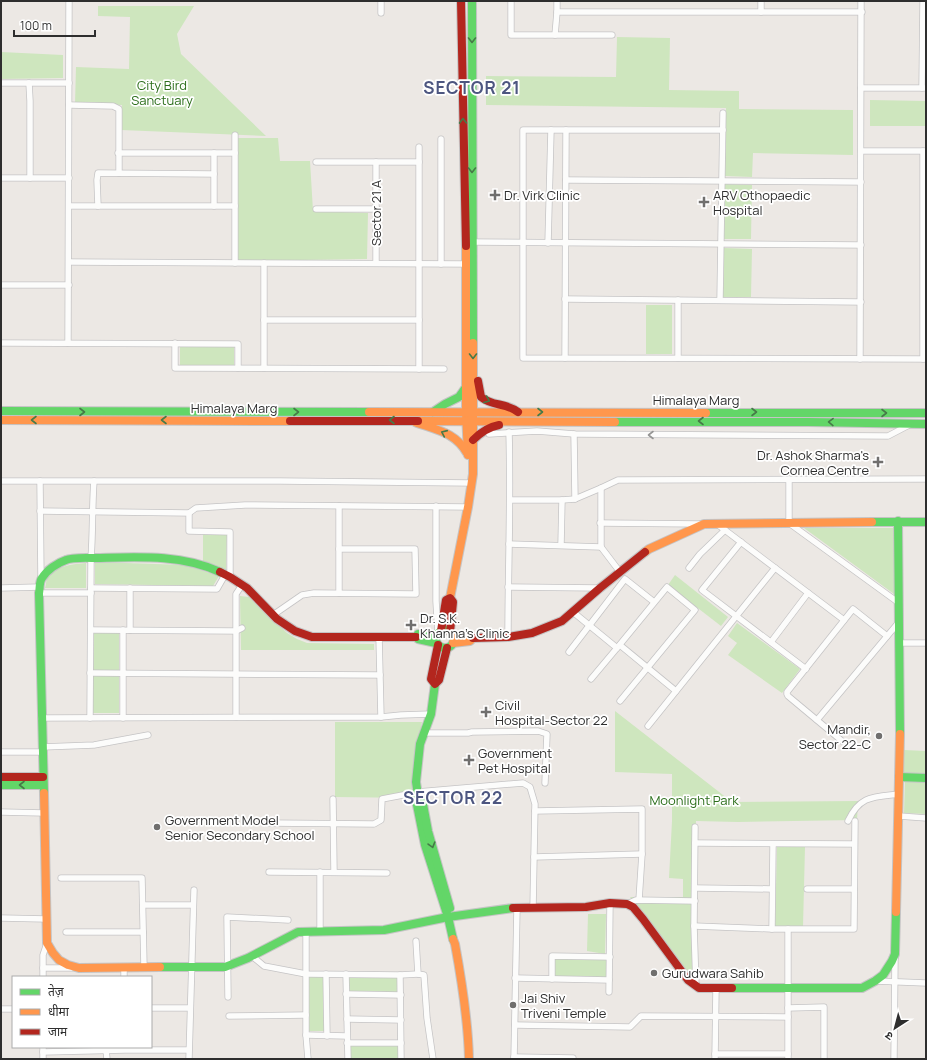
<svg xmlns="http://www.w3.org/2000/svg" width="927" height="1060" font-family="Manrope,'Noto Sans Devanagari',sans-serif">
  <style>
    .green { fill: #cee6be }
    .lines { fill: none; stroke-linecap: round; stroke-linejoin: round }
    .street-casing { stroke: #c5c4c5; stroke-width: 7 }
    .fast-casing { stroke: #c5c4c5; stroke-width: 10 }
    .slow-casing { stroke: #c5c4c5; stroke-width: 10 }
    .jam-casing { stroke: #c5c4c5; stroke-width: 10 }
    .street { stroke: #fcfcfb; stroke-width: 5.5 }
    .fast { stroke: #63d668; stroke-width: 8 }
    .slow { stroke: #ff974d; stroke-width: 8 }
    .jam { stroke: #b3261e; stroke-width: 8 }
    .oneway { stroke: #467a48 }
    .oneway2 { stroke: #959594 }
    .poi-dot { fill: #706f6e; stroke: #fff; stroke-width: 1.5 }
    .labels { text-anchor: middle; stroke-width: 3.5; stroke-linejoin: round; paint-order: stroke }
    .park-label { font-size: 13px; fill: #2c6e1b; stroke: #fff }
    .poi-label { font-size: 13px; fill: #2e2e2e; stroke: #fff; text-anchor: start }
    .street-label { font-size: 13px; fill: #2e2e2e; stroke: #fff }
    .district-label { font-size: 17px; font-weight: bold; letter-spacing: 1px; fill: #4d5680; stroke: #fff }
  </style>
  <rect width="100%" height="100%" fill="#ece8e4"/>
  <g class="green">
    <path d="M 98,6 L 194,6 L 177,34 L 181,54 L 266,136 L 121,130 L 122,105 L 75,104 L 76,67 L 129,69 L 130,17 L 98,16 Z"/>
    <path d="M 617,37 L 670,38 L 669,90 L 739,91 L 739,109 L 853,110 L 853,155 L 753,153 L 752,177 L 725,176 L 726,108 L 486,105 L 486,76 L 616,77 Z"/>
    <path d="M 1,52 L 63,55 L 63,78 L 1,79 Z"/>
    <path d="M 870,100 L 926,101 L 926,126 L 870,126 Z"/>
    <path d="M 235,138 L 278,138 L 280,161 L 310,161 L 313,211 L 368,213 L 367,259 L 238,261 Z"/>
    <path d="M 725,184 L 752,185 L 751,239 L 724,239 Z"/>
    <path d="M 724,248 L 752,249 L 751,297 L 723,297 Z"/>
    <rect x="646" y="305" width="26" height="49"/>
    <path d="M 180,345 L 234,346 L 234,366 L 180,366 Z"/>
    <path d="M 804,528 L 894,528 L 894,594 Z"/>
    <path d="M 203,534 L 227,534 L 226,570 L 203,561 Z"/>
    <path d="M 95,562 L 185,565 L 219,576 L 213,586 L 95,584 Z"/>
    <path d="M 86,563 L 86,588 L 45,588 C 46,586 46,581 47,578 C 53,566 74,564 86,563 Z"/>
    <path d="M 675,575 L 728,617 L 721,626 L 668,585 Z"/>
    <path d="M 240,596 L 249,597 L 287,633 L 297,639 L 307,643 L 374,644 L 374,650 L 241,650 Z"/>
    <path d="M 737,623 L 800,669 L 782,693 L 728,655 L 737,643 L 728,636 Z"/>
    <rect x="93" y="633" width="26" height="37"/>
    <rect x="93" y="676" width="26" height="37"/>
    <path d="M 615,711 L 732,802 L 858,801 L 857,820 L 738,822 L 696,821 L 692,978 L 654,929 L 630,897 L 683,897 L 683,879 L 669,878 L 672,821 L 672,774 L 615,772 Z"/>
    <path d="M 335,722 L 422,722 L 415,760 L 415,798 L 335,797 Z"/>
    <path d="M 904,750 L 926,751 L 926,774 L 903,773 Z"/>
    <path d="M 905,781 L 926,782 L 926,814 L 904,813 Z"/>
    <path d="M 777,847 L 805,847 L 803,927 L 775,927 Z"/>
    <path d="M 588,914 L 606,914 L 605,954 L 587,951 Z"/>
    <path d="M 552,956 L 610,957 L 609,980 L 552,979 Z"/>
    <path d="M 308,975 L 324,975 L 325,1031 L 308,1031 Z"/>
    <path d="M 348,976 L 399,977 L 399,993 L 348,992 Z"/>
    <rect x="349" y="1045" width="50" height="14"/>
  </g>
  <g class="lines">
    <defs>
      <g id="street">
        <path d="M 381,1 L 381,13"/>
        <path d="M 511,1 L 511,35 L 612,35"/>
        <path d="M 557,12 L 862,12"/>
        <path d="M 761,12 L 761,1"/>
        <path d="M 555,35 L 557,12 L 557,1"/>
        <path d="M 1,83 L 69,83"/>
        <path d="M 29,83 L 30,101 L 30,178"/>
        <path d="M 861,88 L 925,88"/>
        <path d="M 922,88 L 923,1"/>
        <path d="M 69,105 L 113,106 L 119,109 L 119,173"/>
        <path d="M 723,130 L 523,130 L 523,358 L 926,359"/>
        <path d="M 235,135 L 235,263"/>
        <path d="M 861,151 L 926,151"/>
        <path d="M 923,151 L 923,359"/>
        <path d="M 118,153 L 235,153"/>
        <path d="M 214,153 L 214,206"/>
        <path d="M 316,162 L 419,162"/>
        <path d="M 1,178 L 69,178"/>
        <path d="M 566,180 L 861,182"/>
        <path d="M 69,206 L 235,206"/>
        <path d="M 98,206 L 97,180 L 98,173 L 214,174"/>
        <path d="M 316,209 L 377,209"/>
        <path d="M 470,242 L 861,245"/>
        <path d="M 548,243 L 551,130"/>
        <path d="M 69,262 L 468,264"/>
        <path d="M 376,263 L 376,162"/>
        <path d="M 441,264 L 441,139"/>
        <path d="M 1,285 L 69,285"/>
        <path d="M 565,299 L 861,302"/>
        <path d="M 678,300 L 678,358"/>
        <path d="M 720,300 L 723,113"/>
        <path d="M 264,320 L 419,320"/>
        <path d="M 1,343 L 238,344 L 238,368"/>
        <path d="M 68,343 L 69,1"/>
        <path d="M 175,343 L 175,368 L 444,369"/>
        <path d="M 565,358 L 566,130"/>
        <path d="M 860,359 L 861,1"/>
        <path d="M 264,368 L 264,263"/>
        <path d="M 419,369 L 419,147"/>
        <path d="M 489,434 L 537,431 L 574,434 L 888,436 L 911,424"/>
        <path d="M 574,434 L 575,499"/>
        <path d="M 789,479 L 789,523 L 899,603"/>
        <path d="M 1,481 L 280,481 L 471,483"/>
        <path d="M 40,481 L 41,579"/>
        <path d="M 601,488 L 601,547 L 620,572"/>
        <path d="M 510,500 L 562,500 L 575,499 L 601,488 L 618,480 L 926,479"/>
        <path d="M 436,506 L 436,601 L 438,633"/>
        <path d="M 40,511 L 189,513 L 189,531 L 230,532 L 230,577"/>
        <path d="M 189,513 L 196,508 L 245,505 L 468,507"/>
        <path d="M 600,523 L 701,524"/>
        <path d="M 717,524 L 844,620"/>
        <path d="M 741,542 L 702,590 L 806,669"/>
        <path d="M 509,544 L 601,547"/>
        <path d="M 561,545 L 562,500"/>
        <path d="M 689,568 L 700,554 L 725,530"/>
        <path d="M 508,587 L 600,588"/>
        <path d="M 1,588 L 40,587"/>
        <path d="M 91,588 L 217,589 L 225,575"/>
        <path d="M 39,593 L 91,593"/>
        <path d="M 339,593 L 339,506"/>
        <path d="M 573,612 L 617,648"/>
        <path d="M 273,615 L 302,595 L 314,593 L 416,594 L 415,549 L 339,549"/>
        <path d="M 91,630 L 236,631 L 242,628"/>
        <path d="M 123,630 L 123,718"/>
        <path d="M 130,630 L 130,588"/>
        <path d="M 379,636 L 381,717"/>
        <path d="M 508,637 C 508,569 511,501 509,432"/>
        <path d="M 771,642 L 808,593"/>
        <path d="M 899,643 L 926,643"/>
        <path d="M 620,645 L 676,691"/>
        <path d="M 569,652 L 625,579 L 654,602"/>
        <path d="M 90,673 L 380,675"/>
        <path d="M 591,679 L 617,648 L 667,587 L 695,610 L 620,701"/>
        <path d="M 236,717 L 236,594 L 242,585"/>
        <path d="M 41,718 L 381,717 L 401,715 L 431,714"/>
        <path d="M 90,718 L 91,558 C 93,533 92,507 94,481"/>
        <path d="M 817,720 L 899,622"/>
        <path d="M 648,726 L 775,568"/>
        <path d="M 424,733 L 468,733 L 472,732 L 538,731 L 547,734 L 545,783"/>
        <path d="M 842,741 L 788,696 L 787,694 L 787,692 L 853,609 L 887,636"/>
        <path d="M 42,747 L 94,745 L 148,735"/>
        <path d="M 1,752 L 42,752"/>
        <path d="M 417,792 L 523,783 L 530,787 L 535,804 L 533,908"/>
        <path d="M 333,799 L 334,872"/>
        <path d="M 535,811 L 642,809 L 642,854 L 639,900"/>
        <path d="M 1,812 L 44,813"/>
        <path d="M 899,816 L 926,818"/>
        <path d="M 848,821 C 860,795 874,797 899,794"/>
        <path d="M 268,823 L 374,824 L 381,820 L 382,799 L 403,795"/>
        <path d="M 695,827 L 694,926 L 696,986"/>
        <path d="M 695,843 L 854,844"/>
        <path d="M 534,857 L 642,854"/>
        <path d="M 269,872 L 387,873"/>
        <path d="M 61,878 L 142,878 L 144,967"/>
        <path d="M 695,888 L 772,889"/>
        <path d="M 807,889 L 854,889"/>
        <path d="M 627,904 L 636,900 L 695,901"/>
        <path d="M 143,905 L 193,905"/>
        <path d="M 1,918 L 46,919"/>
        <path d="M 694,926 L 772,929 L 854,929 L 855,821"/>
        <path d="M 772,929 L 773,844"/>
        <path d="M 320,931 L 320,872"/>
        <path d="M 66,932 L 143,932"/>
        <path d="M 306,932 L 306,1035 L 308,1059"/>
        <path d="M 416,941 L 418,974 L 424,975 L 427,1018 L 433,1059"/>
        <path d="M 252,956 L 264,966 L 306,974 L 400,975 L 418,974"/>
        <path d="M 124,967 L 124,977"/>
        <path d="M 43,968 L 71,968"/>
        <path d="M 326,974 L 327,1036"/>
        <path d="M 346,974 L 348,1059"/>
        <path d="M 400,975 L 401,1059"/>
        <path d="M 43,977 L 43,955 L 47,943"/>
        <path d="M 515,978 L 609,980"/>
        <path d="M 552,979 L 552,956 L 610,957"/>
        <path d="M 876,981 L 926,983"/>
        <path d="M 609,992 L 610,903"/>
        <path d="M 346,994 L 401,995"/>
        <path d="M 228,997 L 227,917 L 288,920"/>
        <path d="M 151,1008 L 190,1008"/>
        <path d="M 788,1008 L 824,1007 L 824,1059"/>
        <path d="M 1,1009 L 13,1009"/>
        <path d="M 229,1016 L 306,1015"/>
        <path d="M 347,1019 L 401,1020"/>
        <path d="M 515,1025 L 630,1027 L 641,1016 L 788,1017"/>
        <path d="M 306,1035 L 347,1036"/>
        <path d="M 347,1043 L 401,1043"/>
        <path d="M 106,1050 L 107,1059"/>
        <path d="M 43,1052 L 125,1050 L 188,1050"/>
        <path d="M 715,1054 L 788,1054"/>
        <path d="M 514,1057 L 573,1058"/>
        <path d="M 43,1059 L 43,1047"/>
        <path d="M 189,1059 L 194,890"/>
        <path d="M 514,1059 L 517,908"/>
        <path d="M 715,1059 L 716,988"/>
        <path d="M 788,1059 L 788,929"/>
        <path d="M 894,1059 L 895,958"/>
      </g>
      <g id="fast">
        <path d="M 472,1 L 473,343"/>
        <path d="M 1,411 L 369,412"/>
        <path d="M 433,412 L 445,404 L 459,397 L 466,387"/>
        <path d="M 706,413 L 926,413"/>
        <path d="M 615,422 L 808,422 L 926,424"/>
        <path d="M 898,521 L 900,734"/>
        <path d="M 872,522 L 926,522"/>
        <circle cx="445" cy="639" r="9"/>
        <path d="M 436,643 L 418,639 L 416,637 L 418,634 L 437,635"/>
        <path d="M 435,684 L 431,714 L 420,744 L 416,782 L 418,795 L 416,800 L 425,845 L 448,917 L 453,939"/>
        <path d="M 899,777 L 926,778"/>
        <path d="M 1,785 L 43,785"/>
        <path d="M 44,793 L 39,593 C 40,589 39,582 42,578 C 47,570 57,563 66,560 C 72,557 89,558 96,558 C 137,557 181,554 220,572"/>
        <path d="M 418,795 L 422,799 L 428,831 L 450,908"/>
        <path d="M 160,967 L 225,967 L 248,958 L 298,932 L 384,930 L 448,917 L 513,908"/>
        <path d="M 732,988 L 862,988 L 875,981 L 883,975 L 892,961 L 895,954 L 896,912"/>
      </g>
      <g id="slow">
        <path d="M 466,246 L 466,412 L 468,455"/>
        <path d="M 369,412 L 706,413"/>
        <path d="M 1,420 L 290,421"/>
        <path d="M 418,421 L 615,422"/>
        <path d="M 415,422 C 436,430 455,432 467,453"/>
        <path d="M 645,552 L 649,549 L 704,524 L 872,522"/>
        <path d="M 450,598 L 468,507 L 473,474 L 473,343"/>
        <path d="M 453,636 L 470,636 L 473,638 L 470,641 L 453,643"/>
        <path d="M 44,793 L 47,943 L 53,953 L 59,960 L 68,965 L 79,968 L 160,967"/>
        <path d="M 896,912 L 900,734"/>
        <path d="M 453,939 L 455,944 C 462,982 468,1020 469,1059"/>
      </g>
      <g id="jam">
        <path d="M 461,1 L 466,246"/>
        <path d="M 478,381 L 481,397 C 493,407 505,402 518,412"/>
        <path d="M 290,421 L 418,421"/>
        <path d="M 473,440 C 481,432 488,427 499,425"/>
        <path d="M 220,572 L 230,577 L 247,588 L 277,619 L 295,631 L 312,637 L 416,637"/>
        <path d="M 441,631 L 446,600 L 450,598 L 453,602 L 450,632"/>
        <path d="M 473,638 L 508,637 L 532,633 L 562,621 L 600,588 L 645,552"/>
        <path d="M 438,645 L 431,679 L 435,684 L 439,680 L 447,648"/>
        <path d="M 1,777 L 43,777"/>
        <path d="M 513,908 L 586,907 L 610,903 L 627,904 L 633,907 L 643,919 L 688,980 L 699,988 L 732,988"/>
      </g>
    </defs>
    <use href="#street" class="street-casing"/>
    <use href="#fast" class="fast-casing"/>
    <use href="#slow" class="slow-casing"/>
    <use href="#jam" class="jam-casing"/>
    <use href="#street" class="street"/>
    <use href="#fast" class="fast"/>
    <use href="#slow" class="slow"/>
    <use href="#jam" class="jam"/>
  </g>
  <defs><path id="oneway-chevron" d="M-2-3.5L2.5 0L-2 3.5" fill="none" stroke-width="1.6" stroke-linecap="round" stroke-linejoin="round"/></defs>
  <g class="oneway">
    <use href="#oneway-chevron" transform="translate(472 40) rotate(90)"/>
    <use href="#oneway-chevron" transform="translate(463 121) rotate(-91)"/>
    <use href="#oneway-chevron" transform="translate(472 170) rotate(90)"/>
    <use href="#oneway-chevron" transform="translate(473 356) rotate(90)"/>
    <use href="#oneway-chevron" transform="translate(487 400) rotate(23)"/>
    <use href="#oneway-chevron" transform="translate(82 412)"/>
    <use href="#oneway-chevron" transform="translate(296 412)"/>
    <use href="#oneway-chevron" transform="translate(540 412)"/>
    <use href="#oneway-chevron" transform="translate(754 412)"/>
    <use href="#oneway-chevron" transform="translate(884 413)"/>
    <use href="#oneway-chevron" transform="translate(34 420) rotate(-180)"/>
    <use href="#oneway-chevron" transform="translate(164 420) rotate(-180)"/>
    <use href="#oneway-chevron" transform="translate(392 420) rotate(-180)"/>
    <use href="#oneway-chevron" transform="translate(701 421) rotate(-180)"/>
    <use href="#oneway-chevron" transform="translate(831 422) rotate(-179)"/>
    <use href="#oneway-chevron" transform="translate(444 433) rotate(-156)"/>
    <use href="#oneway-chevron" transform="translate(22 785) rotate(180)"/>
    <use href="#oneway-chevron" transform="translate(432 845) rotate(74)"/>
  </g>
  <use class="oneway2" href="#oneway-chevron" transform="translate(651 435) rotate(-180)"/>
  <g class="poi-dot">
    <path d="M493 189h4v4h4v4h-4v4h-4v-4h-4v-4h4z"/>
    <path d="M702 196h4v4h4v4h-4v4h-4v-4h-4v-4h4z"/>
    <path d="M876 456h4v4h4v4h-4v4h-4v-4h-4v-4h4z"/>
    <path d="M409 619h4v4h4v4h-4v4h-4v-4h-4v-4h4z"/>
    <path d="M484 706h4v4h4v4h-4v4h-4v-4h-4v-4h4z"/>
    <circle cx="879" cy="736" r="4"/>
    <path d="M467 754h4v4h4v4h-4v4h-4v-4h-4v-4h4z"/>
    <circle cx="157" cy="827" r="4"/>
    <circle cx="654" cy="973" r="4"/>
    <circle cx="513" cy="1005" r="4"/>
  </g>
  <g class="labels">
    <g class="park-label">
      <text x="162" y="90">City Bird<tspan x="162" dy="15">Sanctuary</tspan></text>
      <text x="694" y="805">Moonlight Park</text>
    </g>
    <g class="poi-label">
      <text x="504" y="200">Dr. Virk Clinic</text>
      <text x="713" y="200">ARV Othopaedic<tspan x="713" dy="15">Hospital</tspan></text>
      <text x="869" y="460" text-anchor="end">Dr. Ashok Sharma's<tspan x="869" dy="15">Cornea Centre</tspan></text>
      <text x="420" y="623">Dr. S.K.<tspan x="420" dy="15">Khanna's Clinic</tspan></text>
      <text x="495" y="710">Civil<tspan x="495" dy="15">Hospital-Sector 22</tspan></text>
      <text x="871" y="734" text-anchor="end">Mandir,<tspan x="871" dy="15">Sector 22-C</tspan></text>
      <text x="478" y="758">Government<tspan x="478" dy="15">Pet Hospital</tspan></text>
      <text x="165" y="825">Government Model<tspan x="165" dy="15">Senior Secondary School</tspan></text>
      <text x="662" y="978">Gurudwara Sahib</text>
      <text x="521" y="1003">Jai Shiv<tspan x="521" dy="15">Triveni Temple</tspan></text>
    </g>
    <g class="street-label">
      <text transform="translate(376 213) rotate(-90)" y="5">Sector 21 A</text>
      <text x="696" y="405">Himalaya Marg</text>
      <text x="234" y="413">Himalaya Marg</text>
    </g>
    <g class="district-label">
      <text x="472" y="94">SECTOR 21</text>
      <text x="453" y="804">SECTOR 22</text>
    </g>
  </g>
  <rect width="927" height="1060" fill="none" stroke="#2e2e2e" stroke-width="4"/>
  <rect x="12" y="976" width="140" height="72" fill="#ffffff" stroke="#ababab"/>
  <rect x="20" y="989" width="20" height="6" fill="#63d668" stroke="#ababab"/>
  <text x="48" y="996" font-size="12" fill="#2e2e2e">तेज़</text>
  <rect x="20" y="1009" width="20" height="6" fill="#ff974d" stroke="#ababab"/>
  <text x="48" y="1016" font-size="12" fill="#2e2e2e">धीमा</text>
  <rect x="20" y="1029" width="20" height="6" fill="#b3261e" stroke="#ababab"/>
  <text x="48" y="1036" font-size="12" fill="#2e2e2e">जाम</text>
  <g transform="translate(895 1028) rotate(216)" stroke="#ffffff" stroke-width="3" paint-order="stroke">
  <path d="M0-3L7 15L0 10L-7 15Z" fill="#2e2e2e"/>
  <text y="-6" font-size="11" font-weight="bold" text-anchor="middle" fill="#2e2e2e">उ</text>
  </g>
  <path d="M14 30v6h81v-6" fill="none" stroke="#2e2e2e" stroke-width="2"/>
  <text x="20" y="30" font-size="12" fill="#2e2e2e" stroke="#ffffff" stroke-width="3" paint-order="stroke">100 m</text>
</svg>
